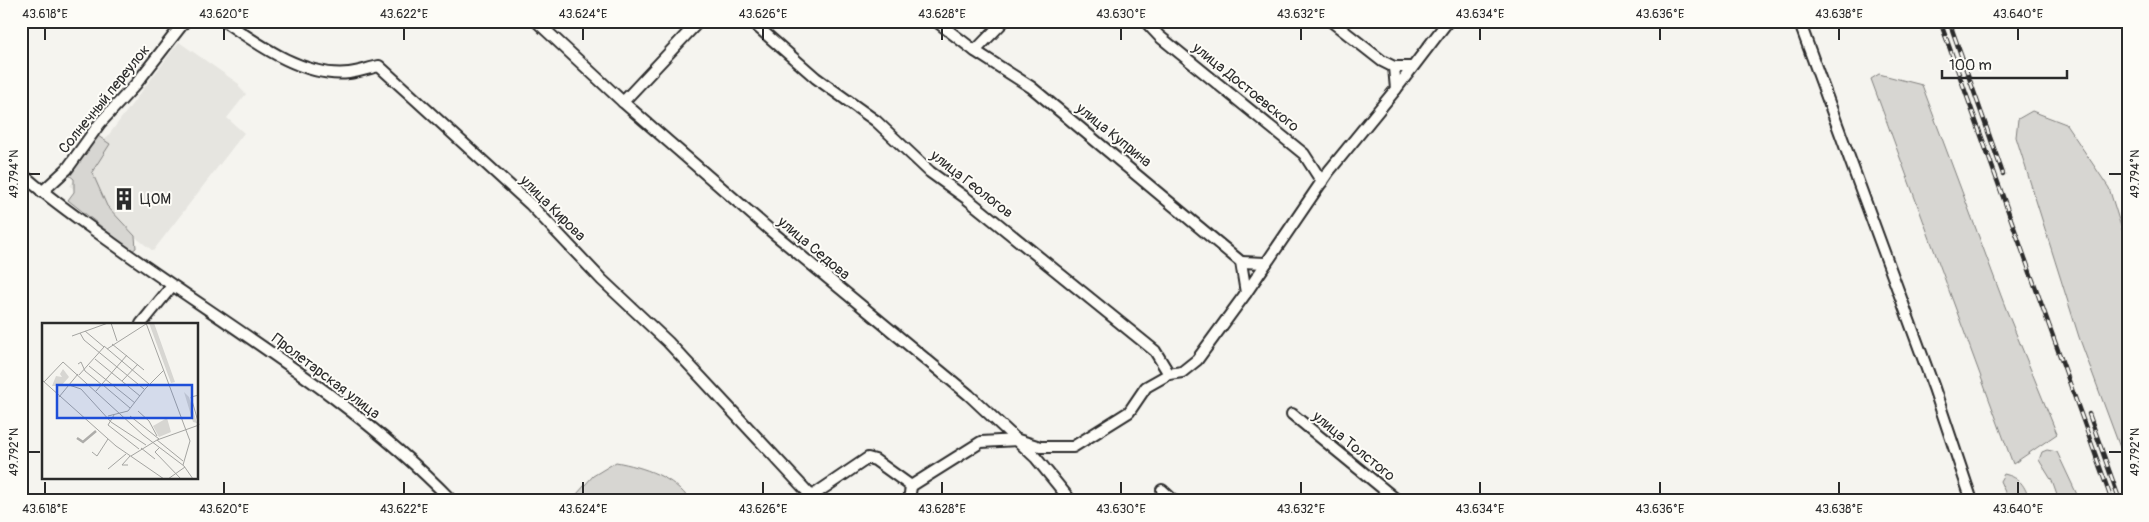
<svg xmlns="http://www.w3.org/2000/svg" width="2149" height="522" font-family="Pangolin,sans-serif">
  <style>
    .built { fill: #e6e5e0 }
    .green { fill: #d7d6d2; stroke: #81807e }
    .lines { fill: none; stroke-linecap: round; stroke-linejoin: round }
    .minor-casing { stroke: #2b2b2b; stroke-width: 14 }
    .minor { stroke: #fdfcf7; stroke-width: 10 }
    .rail-casing { stroke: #2b2b2b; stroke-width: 4.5 }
    .rail { stroke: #fdfcf7; stroke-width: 2.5; stroke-dasharray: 8; stroke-linecap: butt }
    .ticks { fill: none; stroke: #2b2b2b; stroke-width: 2 }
    .labels { text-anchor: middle; stroke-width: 4; stroke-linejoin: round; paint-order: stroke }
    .street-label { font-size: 15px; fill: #2b2b2b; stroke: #fdfcf7 }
    .poi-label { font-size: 15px; fill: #2b2b2b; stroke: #fdfcf7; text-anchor: start }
    .inset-river { fill: none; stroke: #adaca9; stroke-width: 2.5 }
    .inset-road { fill: none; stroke: #a4a4a1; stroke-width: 1 }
    .view { fill: #1d4ed8; fill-opacity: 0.15; stroke: #1d4ed8; stroke-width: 2.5 }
    .inset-edge { fill: none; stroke: #2b2b2b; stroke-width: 2.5 }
    .neatline { fill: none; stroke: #2b2b2b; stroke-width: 2 }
    .ticks-label { font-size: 12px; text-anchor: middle; fill: #2b2b2b }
  </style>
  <rect width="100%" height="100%" fill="#f5f4ef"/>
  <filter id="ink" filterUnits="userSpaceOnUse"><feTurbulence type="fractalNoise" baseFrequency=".02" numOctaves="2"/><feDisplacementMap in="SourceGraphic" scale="10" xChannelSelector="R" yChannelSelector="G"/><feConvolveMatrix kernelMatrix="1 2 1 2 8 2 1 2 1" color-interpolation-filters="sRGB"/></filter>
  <g filter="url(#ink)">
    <path class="built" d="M 179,42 L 239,84 L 239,87 L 246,94 L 227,118 L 244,133 L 153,251 L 70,186 Z"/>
    <g class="green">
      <path d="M 1879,74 L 1922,85 L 2006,309 L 2057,434 L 2013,464 L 1871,79 Z"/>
      <path d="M 2032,111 L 2066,124 L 2109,188 L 2128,249 L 2128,469 L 2079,337 L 2016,137 L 2018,119 Z"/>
      <path d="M 98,136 L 110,144 L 92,172 L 107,206 L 135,236 L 136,248 L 132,251 L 68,200 L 74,192 L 74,179 L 69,175 Z"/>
      <path d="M 2047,450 L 2057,452 L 2080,501 L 2059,501 L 2052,481 L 2039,460 L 2042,452 Z"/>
      <path d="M 616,462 C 643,467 675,477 690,501 L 578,501 L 577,494 L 593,476 Z"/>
      <path d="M 2004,474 C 2021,478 2024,485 2030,501 L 2009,501 L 2000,481 Z"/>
    </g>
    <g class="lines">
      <defs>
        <g id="minor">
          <path d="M 224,21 C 259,45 304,78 349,73 C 359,72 369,68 379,66 L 530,204 L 602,280 L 668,342 L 815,500"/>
          <path d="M 536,21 L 623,102 L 771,231 L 969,395 L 1036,458 L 1071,501"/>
          <path d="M 751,21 L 816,78 L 876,121 L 930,172 L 966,198 L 1155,351 L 1169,374"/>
          <path d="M 936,21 L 975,51 L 1031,87 L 1241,262 L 1246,293"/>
          <path d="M 1145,21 L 1159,36 L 1304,154 L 1322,182"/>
          <path d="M 1331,21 L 1382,61 L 1394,67"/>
          <path d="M 1799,21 L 1934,388 L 1972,501"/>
          <path d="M 975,51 L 1004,21"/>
          <path d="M 1396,89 L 1448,21"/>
          <path d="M 623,102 L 699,21"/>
          <path d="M 21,173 C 49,199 81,220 112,243 C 227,326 353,398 452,501"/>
          <path d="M 42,192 L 67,169 L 100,123 L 136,84 L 185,21"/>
          <path d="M 1241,262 L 1266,263"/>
          <path d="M 141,324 L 172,286"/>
          <path d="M 1292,414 L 1398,501"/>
          <path d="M 1162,490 L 1174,501"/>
          <path d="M 812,496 L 868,458 L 875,460 L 911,486 L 981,442 L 1018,440 L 1040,447 L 1073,447 L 1129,412 L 1146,387 L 1169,374 L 1182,372 L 1197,360 L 1246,293 L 1329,171 L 1396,89 L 1394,67 L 1411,67"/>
          <path d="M 909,501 L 911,486"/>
        </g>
      </defs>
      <use href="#minor" class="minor-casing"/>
      <use href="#minor" class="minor"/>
      <defs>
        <g id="rail">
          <path d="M 1940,21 L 2112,501"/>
          <path d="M 1949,21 L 2003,174"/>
          <path d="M 2089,414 L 2120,501"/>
        </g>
      </defs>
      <use href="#rail" class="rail-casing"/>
      <use href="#rail" class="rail"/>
    </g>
  </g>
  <path class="ticks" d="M 45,28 L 45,40M 224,28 L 224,40M 404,28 L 404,40M 583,28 L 583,40M 763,28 L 763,40M 942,28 L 942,40M 1121,28 L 1121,40M 1301,28 L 1301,40M 1480,28 L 1480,40M 1660,28 L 1660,40M 1839,28 L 1839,40M 2018,28 L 2018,40M 28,174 L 40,174M 2109,174 L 2122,174M 28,452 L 40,452M 2109,452 L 2122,452M 45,482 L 45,494M 224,482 L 224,494M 404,482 L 404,494M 583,482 L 583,494M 763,482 L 763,494M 942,482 L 942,494M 1121,482 L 1121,494M 1301,482 L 1301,494M 1480,482 L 1480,494M 1660,482 L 1660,494M 1839,482 L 1839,494M 2018,482 L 2018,494"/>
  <defs>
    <symbol id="building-bare" viewBox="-9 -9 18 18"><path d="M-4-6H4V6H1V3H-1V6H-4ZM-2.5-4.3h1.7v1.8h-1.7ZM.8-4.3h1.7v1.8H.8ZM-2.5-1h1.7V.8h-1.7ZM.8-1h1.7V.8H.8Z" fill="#2b2b2b" stroke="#fdfcf7" stroke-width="2.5" paint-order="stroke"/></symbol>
  </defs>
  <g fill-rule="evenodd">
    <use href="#building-bare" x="108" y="183" width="32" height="32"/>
  </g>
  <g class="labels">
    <g class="street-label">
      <text transform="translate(1246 87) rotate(39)" y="5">улица Достоевского</text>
      <text transform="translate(104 99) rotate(-51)" y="5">Солнечный переулок</text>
      <text transform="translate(1114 135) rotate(39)" y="5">улица Куприна</text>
      <text transform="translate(972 184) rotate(38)" y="5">улица Геологов</text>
      <text transform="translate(553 208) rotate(45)" y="5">улица Кирова</text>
      <text transform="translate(814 248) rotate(40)" y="5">улица Седова</text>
      <text transform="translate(326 376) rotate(37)" y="5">Пролетарская улица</text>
      <text transform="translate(1354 446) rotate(39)" y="5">улица Толстого</text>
    </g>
    <g class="poi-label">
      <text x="140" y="204">ЦОМ</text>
    </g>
  </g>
  <g transform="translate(42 323)">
    <rect width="156" height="156" fill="#f5f4ef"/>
    <path d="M 107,0 L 112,0 L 133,59 L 129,60 ZM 21,46 L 27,54 L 19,63 L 10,63 L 14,53 L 20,54 L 18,51 ZM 142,69 L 147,74 L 155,100 L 151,99 ZM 125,95 L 129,109 L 117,114 L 111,103 Z" fill="#d7d6d2"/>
    <path class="inset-river" d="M 35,115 L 41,119 L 54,108"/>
    <path class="inset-road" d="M 69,0 L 75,18M 104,0 L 148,118 L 141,142M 38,10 L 42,17 L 102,66M 30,13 L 66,0M 70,21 L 102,47M 62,23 L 107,61M 65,26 L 104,1M 53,36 L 98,73M 36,41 L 39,39 L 43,48 L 60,62M 47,43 L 93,80M 37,52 L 62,24 L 43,8M 0,57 L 74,123 L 122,156M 80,58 L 96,41M 2,59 L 21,39 L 101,112 L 142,143 L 151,156M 27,62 L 39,66 L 69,99 L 104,122M 61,62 L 88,85M 103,66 L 122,47M 54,68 L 85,32M 157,72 L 149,74 L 157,102M 17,74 L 36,51M 96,88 L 107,98 L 115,113M 72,92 L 66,102 L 97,126M 66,93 L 86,88 L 103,66M 88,93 L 117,116M 115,117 L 141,138M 99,125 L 113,136M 117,125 L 113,129 L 139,156M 50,129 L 55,133 L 66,116M 89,133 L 115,117 L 157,102M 86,142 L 80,142 L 88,133M 66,146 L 84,131M 126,156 L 143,144"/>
    <path class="view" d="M 15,62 L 150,62 L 150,95 L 15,95 Z"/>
    <rect width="156" height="156" class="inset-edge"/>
  </g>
  <rect width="2149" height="522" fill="none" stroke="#fdfcf7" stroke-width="55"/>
  <path d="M1942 70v8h125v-8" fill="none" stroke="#2b2b2b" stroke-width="2.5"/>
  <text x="1949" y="70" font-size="15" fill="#2b2b2b" stroke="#fdfcf7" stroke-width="4" paint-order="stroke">100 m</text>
  <rect x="28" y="28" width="2094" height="466" class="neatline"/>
  <g class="ticks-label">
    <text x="45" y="18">43.618°E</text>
    <text x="224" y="18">43.620°E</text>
    <text x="404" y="18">43.622°E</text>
    <text x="583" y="18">43.624°E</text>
    <text x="763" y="18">43.626°E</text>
    <text x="942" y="18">43.628°E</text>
    <text x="1121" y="18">43.630°E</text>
    <text x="1301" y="18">43.632°E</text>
    <text x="1480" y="18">43.634°E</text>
    <text x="1660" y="18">43.636°E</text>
    <text x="1839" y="18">43.638°E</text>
    <text x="2018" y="18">43.640°E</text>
    <text transform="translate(14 174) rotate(-90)" y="4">49.794°N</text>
    <text transform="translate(2135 174) rotate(-90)" y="4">49.794°N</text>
    <text transform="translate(14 452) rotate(-90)" y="4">49.792°N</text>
    <text transform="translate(2135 452) rotate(-90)" y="4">49.792°N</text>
    <text x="45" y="513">43.618°E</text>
    <text x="224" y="513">43.620°E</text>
    <text x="404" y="513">43.622°E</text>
    <text x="583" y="513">43.624°E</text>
    <text x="763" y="513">43.626°E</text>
    <text x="942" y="513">43.628°E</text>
    <text x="1121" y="513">43.630°E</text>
    <text x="1301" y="513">43.632°E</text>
    <text x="1480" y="513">43.634°E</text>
    <text x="1660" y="513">43.636°E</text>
    <text x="1839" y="513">43.638°E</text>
    <text x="2018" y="513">43.640°E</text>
  </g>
</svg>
